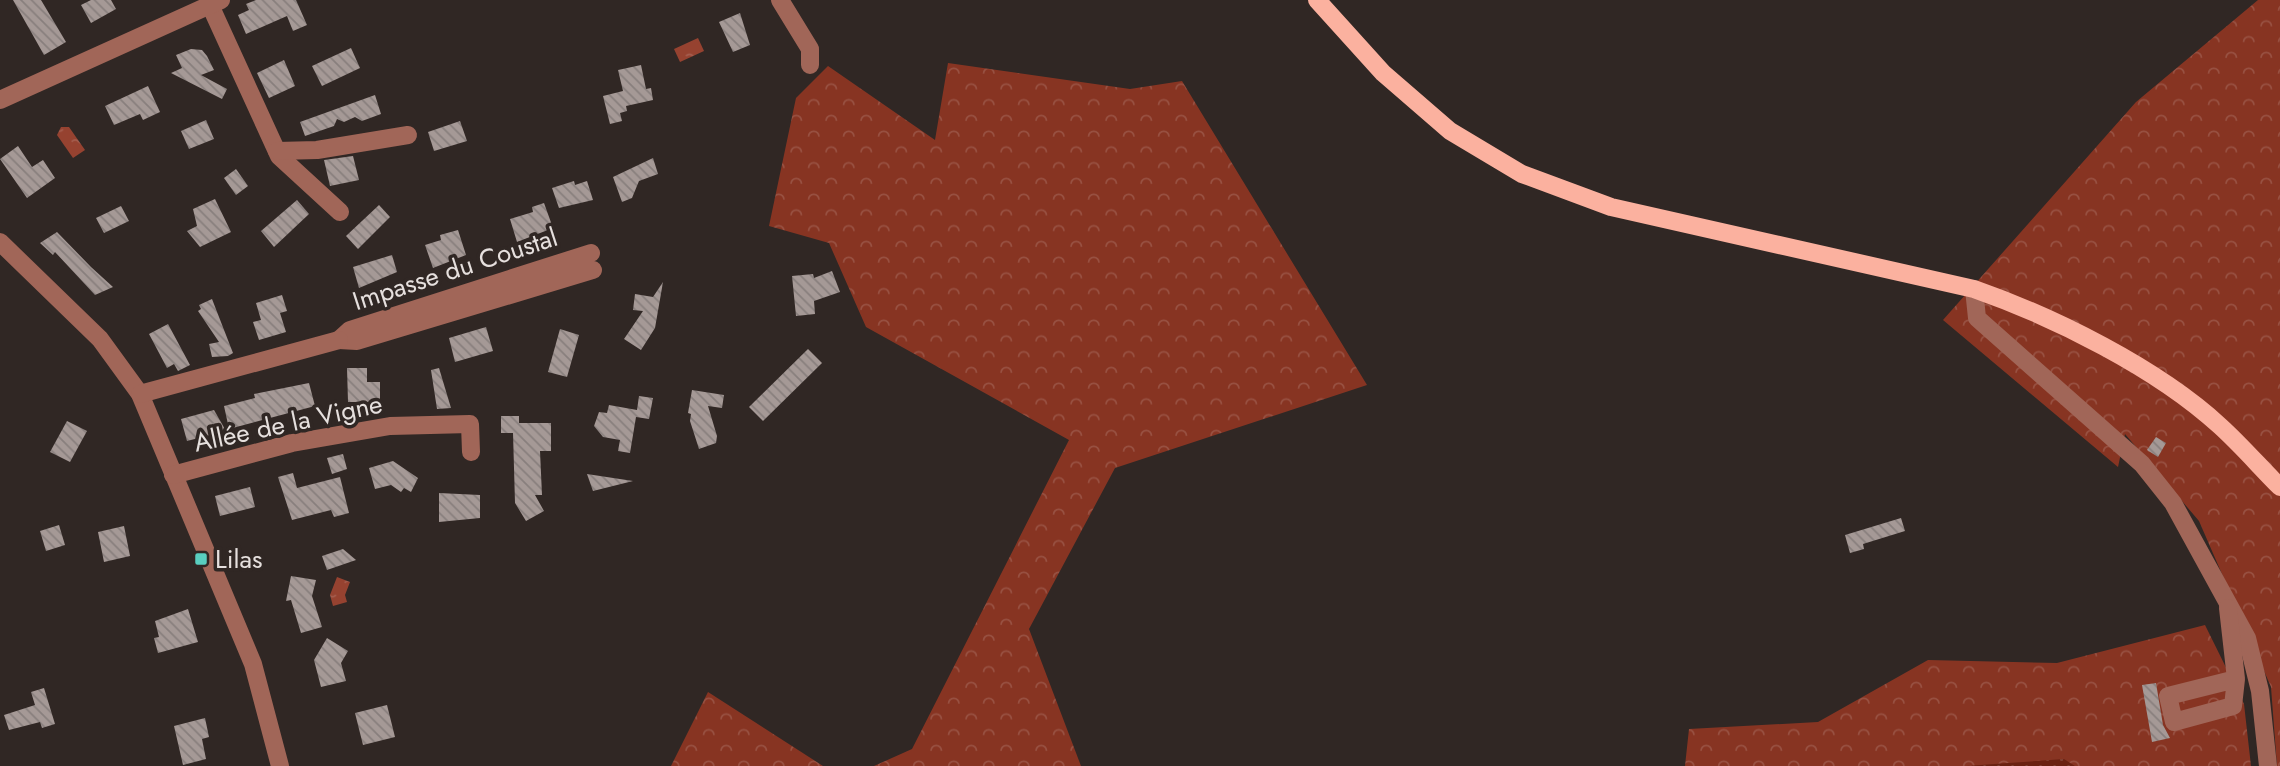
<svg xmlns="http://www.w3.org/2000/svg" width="2280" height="766" font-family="Jost,sans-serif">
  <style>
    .forest { fill: url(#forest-crowns) }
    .park { fill: url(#park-dots) }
    .water { fill: url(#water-ripples) }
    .building { fill: url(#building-back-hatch) }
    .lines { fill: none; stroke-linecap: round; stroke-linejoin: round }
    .minor { stroke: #a16658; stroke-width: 18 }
    .major { stroke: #fbb19f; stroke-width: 18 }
    .poi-dot { fill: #59cebf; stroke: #302724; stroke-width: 2.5 }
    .labels { text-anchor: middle; stroke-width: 7; stroke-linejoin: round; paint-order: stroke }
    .street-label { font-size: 26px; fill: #e6e0de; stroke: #302724 }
    .poi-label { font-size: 26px; fill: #e6e0de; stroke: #302724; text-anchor: start }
  </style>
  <defs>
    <pattern id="forest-crowns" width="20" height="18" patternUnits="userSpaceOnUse" patternTransform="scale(1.75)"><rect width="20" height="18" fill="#873422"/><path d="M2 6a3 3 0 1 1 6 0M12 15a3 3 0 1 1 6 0" fill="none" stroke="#985142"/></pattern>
    <pattern id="park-dots" width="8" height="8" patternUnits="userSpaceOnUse" patternTransform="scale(1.75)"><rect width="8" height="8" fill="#6a2111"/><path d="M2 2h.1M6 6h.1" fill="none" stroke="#7f4133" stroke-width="1.8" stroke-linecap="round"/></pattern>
    <pattern id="water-ripples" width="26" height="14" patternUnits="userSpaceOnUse" patternTransform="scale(1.75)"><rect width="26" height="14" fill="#964230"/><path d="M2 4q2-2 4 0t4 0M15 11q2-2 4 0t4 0" fill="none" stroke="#a55d4e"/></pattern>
    <pattern id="building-back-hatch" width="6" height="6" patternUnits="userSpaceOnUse" patternTransform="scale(1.75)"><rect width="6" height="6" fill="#a59996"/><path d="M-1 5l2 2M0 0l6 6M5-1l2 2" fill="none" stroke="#887f7d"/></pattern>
  </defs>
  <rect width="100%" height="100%" fill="#302724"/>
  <g class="forest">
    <path d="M 2258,0 L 2280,0 L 2280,766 L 2277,766 L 2271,687 L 2199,521 L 2125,434 L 2118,467 L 1943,320 L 2136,102 Z"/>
    <path d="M 948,63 L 1130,89 L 1182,81 L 1367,385 L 1115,468 L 1029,629 L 1081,766 L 874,766 L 912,749 L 1069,440 L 866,327 L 829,243 L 769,226 L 796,98 L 828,66 L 935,140 Z"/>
    <path d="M 2205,625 L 2244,704 L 2251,766 L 1685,766 L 1689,729 L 1818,722 L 1928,660 L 2057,663 Z"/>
    <path d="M 708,692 L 823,766 L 671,766 Z"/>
  </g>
  <path class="park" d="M 2064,759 L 2075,766 L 1966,766 Z"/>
  <g class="water">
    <path d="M 698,38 L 704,51 L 680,62 L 674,49 Z"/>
    <path d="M 61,127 L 69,127 L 85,150 L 73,158 L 57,135 Z"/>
    <path d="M 337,577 L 350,582 L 345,595 L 347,602 L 333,606 L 330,595 Z"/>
  </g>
  <g class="building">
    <path d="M 13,0 L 41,0 L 66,42 L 44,55 Z"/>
    <path d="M 91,0 L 111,0 L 116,9 L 91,23 L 81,5 Z"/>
    <path d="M 256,0 L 296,0 L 307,25 L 293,31 L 287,16 L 246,34 L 238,15 L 249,10 L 246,4 Z"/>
    <path d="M 740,13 L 750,45 L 733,52 L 719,22 Z"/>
    <path d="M 351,48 L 360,68 L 322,86 L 312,66 Z"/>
    <path d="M 191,49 L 202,50 L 207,56 L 214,70 L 201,75 L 227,89 L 222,99 L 171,73 L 182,68 L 176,55 Z"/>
    <path d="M 284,60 L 295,86 L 269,98 L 257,73 Z"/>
    <path d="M 641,65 L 646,89 L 651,88 L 653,100 L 626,106 L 627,111 L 620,113 L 622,121 L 610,124 L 603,96 L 623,91 L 618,70 Z"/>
    <path d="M 148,86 L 160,112 L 143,120 L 140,114 L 114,125 L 105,106 Z"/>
    <path d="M 375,95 L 381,114 L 362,121 L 355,117 L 344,122 L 337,119 L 334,126 L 305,136 L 300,122 Z"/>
    <path d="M 206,120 L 214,139 L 189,149 L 181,131 Z"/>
    <path d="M 460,121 L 467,141 L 434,151 L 428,132 Z"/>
    <path d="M 18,146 L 32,167 L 43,160 L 55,178 L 27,198 L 0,159 Z"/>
    <path d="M 353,156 L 359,180 L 330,186 L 324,160 Z"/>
    <path d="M 653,158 L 658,174 L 639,181 L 632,198 L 622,202 L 613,177 Z"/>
    <path d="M 236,169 L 248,186 L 236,195 L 224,178 Z"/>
    <path d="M 574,181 L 575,185 L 587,181 L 593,200 L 559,208 L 552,188 Z"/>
    <path d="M 215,199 L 231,232 L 200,247 L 187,231 L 197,226 L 193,209 Z"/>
    <path d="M 297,200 L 309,214 L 274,247 L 261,231 Z"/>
    <path d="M 544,203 L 553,228 L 517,242 L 510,219 L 533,212 L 532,207 Z"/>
    <path d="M 379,205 L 390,217 L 358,249 L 346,236 Z"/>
    <path d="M 121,206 L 129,221 L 104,233 L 96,218 Z"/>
    <path d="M 458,230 L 466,255 L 433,268 L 425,245 L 441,240 L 440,235 Z"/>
    <path d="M 57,232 L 91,267 L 113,287 L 95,295 L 55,252 L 53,255 L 40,243 Z"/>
    <path d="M 392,255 L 397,272 L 359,288 L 353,267 Z"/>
    <path d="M 832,271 L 840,292 L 814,301 L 815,314 L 796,316 L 792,276 L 813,274 L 814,278 Z"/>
    <path d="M 663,282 L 655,328 L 641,350 L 624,339 L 643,311 L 633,310 L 635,294 L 653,297 Z"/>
    <path d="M 282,295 L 287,311 L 280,313 L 286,332 L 259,340 L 253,322 L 261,320 L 256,303 Z"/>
    <path d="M 212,299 L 233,353 L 228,356 L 212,357 L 209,344 L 219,342 L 198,311 L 201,309 L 199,305 Z"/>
    <path d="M 168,324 L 190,365 L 178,371 L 174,364 L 167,368 L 149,334 Z"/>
    <path d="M 486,327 L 493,351 L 455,362 L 449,338 Z"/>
    <path d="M 560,329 L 579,335 L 567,377 L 548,372 Z"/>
    <path d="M 808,349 L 822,363 L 763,421 L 749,407 Z"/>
    <path d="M 347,368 L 367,368 L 367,382 L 380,382 L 380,402 L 348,402 Z"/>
    <path d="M 439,368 L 451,408 L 437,409 L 431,370 Z"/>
    <path d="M 309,383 L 315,406 L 229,429 L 224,406 L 255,398 L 254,394 Z"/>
    <path d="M 692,390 L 724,395 L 722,408 L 708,406 L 717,436 L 716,443 L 699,449 L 690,421 L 691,414 L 688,413 Z"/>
    <path d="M 639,396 L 653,398 L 649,419 L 636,417 L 630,453 L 618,451 L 620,440 L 603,437 L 594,426 L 599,412 L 607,413 L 609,405 L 637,410 Z"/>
    <path d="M 214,410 L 226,431 L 187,441 L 181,419 Z"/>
    <path d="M 501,416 L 519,416 L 519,423 L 551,423 L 551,451 L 540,451 L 542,495 L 535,495 L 544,511 L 526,521 L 515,503 L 513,433 L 501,433 Z"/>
    <path d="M 67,421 L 87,431 L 70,462 L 50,452 Z"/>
    <path d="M 2156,437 L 2166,443 L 2158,457 L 2147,450 Z"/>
    <path d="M 343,454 L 347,469 L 332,474 L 327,458 Z"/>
    <path d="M 393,461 L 418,478 L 411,492 L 404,488 L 401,492 L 391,485 L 375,489 L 369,468 Z"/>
    <path d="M 293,473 L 297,488 L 340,477 L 349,513 L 334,517 L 331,510 L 292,520 L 278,477 Z"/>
    <path d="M 587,474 L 633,481 L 593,491 Z"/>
    <path d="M 250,487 L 255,507 L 220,516 L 215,496 Z"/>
    <path d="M 439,493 L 480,495 L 480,518 L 439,522 Z"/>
    <path d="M 1901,518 L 1905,531 L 1863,544 L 1864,549 L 1850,553 L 1845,535 Z"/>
    <path d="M 59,525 L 65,545 L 46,551 L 40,531 Z"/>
    <path d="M 124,526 L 130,556 L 104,562 L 98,532 Z"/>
    <path d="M 343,549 L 356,560 L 327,570 L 322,556 Z"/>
    <path d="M 291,576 L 316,580 L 312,596 L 322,627 L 301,633 L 291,600 L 286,601 Z"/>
    <path d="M 188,609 L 198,642 L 158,653 L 154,638 L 159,637 L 155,621 Z"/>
    <path d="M 327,638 L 348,651 L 341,663 L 346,681 L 321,687 L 314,660 Z"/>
    <path d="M 2156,683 L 2163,725 L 2170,738 L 2152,742 L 2142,685 Z"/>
    <path d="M 44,688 L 55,724 L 42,728 L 40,722 L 9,730 L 4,715 L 35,705 L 31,692 Z"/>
    <path d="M 387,705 L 395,737 L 363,745 L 355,713 Z"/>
    <path d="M 205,718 L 209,737 L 202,739 L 206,759 L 183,765 L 174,726 Z"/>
  </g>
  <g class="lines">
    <g class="minor">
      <path d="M 780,0 L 810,49 L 810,65"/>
      <path d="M 210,5 L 279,156 L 340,212"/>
      <path d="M 0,100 L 221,0"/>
      <path d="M 277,151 L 317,150 L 408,135"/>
      <path d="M 0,242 L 100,339 L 140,394 L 253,664 L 280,766"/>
      <path d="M 591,253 L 350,330 L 339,340 L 357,341 L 593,270"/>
      <path d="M 1974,289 L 1977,318 L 2142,464 L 2173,503 L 2247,638 L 2260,691 L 2268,766"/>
      <path d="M 140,394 L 339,340"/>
      <path d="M 173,475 L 292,443 L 390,426 L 470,424 L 471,452"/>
      <path d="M 2228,608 L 2236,679 L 2168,696 L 2174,722 L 2233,706 L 2236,679"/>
    </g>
    <path class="major" d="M 1317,0 L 1383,73 L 1450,131 L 1522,174 L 1611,207 L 1974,289 C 2054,317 2157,368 2220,426 C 2241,445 2260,467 2280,487"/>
  </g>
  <rect class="poi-dot" x="194" y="552" width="14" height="14" rx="3.5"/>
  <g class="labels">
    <g class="street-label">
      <text transform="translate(455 269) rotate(-18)" y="9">Impasse du Coustal</text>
      <text transform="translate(288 423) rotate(-12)" y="9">Allée de la Vigne</text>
    </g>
    <g class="poi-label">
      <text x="215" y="568">Lilas</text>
    </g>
  </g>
</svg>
